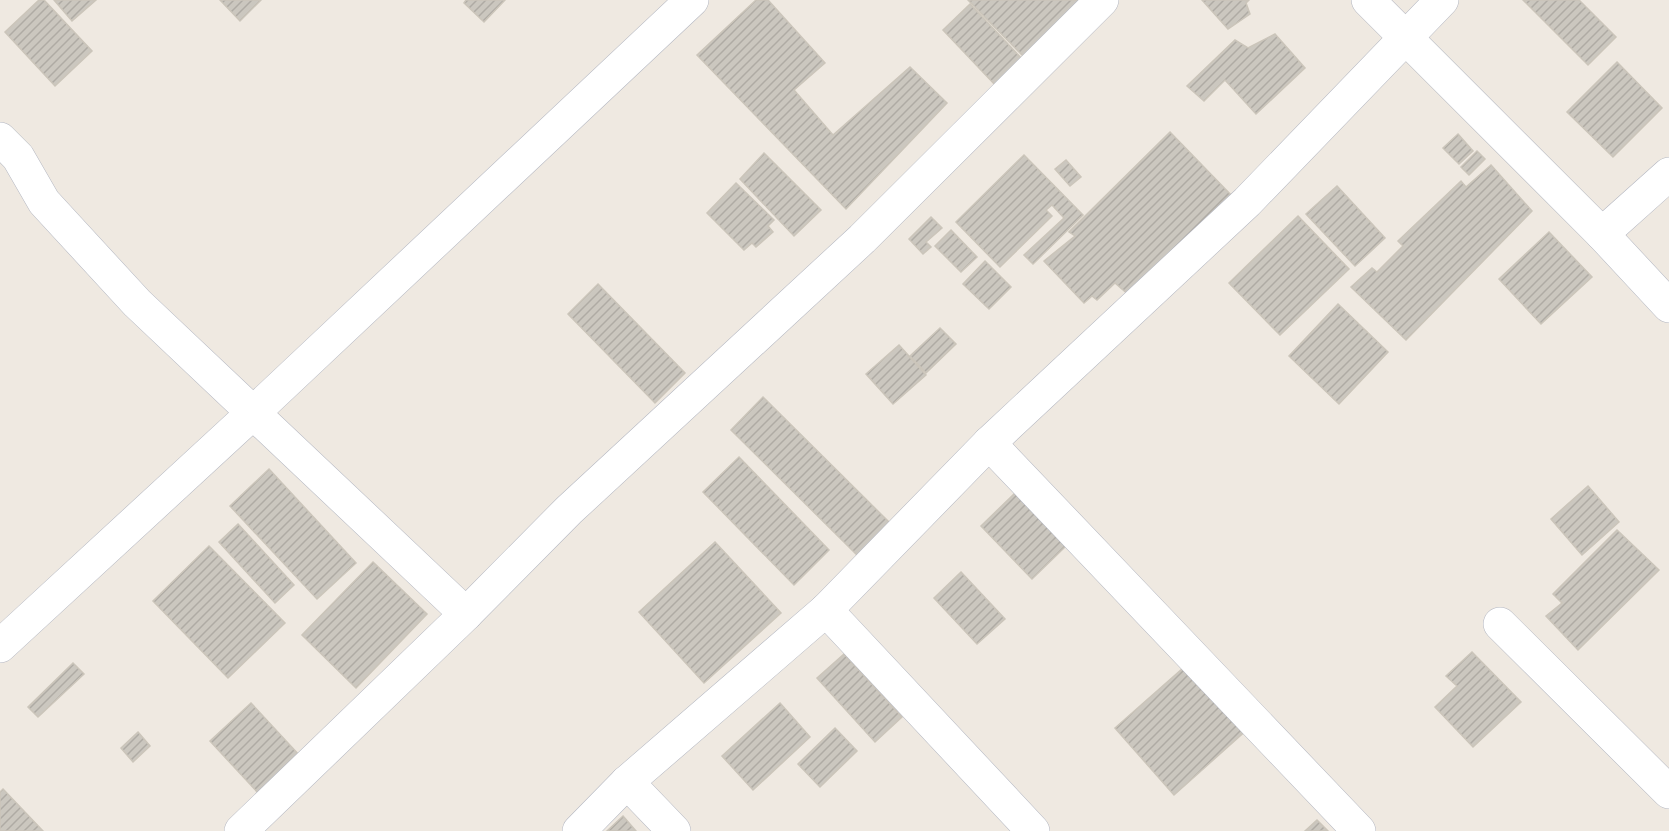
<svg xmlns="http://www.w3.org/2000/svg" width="1669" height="831" font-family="Inter,sans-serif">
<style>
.building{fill:url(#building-hatch);stroke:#cbc5ba;stroke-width:1.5}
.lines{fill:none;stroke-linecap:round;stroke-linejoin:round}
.minor-casing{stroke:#b4b7c1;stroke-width:34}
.minor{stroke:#fff;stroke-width:33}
</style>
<defs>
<pattern id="building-hatch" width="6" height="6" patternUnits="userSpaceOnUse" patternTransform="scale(1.5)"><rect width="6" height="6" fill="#cbc7bf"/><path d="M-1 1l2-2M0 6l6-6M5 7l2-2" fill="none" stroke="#afaba4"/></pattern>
</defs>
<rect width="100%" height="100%" fill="#efe9e1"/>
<g class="building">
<polygon points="39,0 44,0 92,51 55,86 5,32"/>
<polygon points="54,0 96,0 72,21"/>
<polygon points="220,0 261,0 240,21"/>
<polygon points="466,0 505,0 484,22 464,3"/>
<polygon points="756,0 768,0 825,63 794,90 833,135 910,67 947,103 846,209 697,55"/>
<polygon points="968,0 1085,0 1026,59"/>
<polygon points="1202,0 1249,0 1246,3 1250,14 1228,29"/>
<polygon points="1523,0 1579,0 1616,37 1588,65"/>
<polygon points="970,4 1024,61 997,87 943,30"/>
<polygon points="1275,34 1305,68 1256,114 1225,80 1204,101 1187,86 1235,40 1248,48"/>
<polygon points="1617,62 1662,108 1613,157 1567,112"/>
<polygon points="1170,132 1233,197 1130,296 1115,283 1097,300 1092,296 1084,303 1044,261 1075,236 1069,232"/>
<polygon points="1458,134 1473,151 1459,164 1443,148"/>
<polygon points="1477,151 1485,159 1469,175 1461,167"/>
<polygon points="764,153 821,210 794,236 740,179"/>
<polygon points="1024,155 1083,215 1033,264 1024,255 1064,218 1052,205 1046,210 1052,216 1000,267 956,222"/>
<polygon points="1066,160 1081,177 1070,186 1055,169"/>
<polygon points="1491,165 1532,211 1406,340 1351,287 1372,268 1377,272 1403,246 1398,241 1461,181 1466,187"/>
<polygon points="736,183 774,220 768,226 773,232 756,247 752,243 744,250 707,213"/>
<polygon points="1337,186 1385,238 1355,266 1306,214"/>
<polygon points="1298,216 1349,269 1280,335 1229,283"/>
<polygon points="931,217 942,228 926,242 931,247 923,254 909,239"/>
<polygon points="951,230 977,257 961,272 935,246"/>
<polygon points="1549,232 1592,277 1541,324 1499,279"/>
<polygon points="985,261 1011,287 989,309 963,284"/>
<polygon points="598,284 685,373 655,403 568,314"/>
<polygon points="1338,304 1388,352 1339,404 1289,356"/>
<polygon points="940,328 956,344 926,373 910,356"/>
<polygon points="899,345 926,375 893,404 866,374"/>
<polygon points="763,397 892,525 859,557 731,430"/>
<polygon points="739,457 829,550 794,585 703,492"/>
<polygon points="269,469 356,563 317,599 230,506"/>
<polygon points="1588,486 1619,522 1582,555 1551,519"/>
<polygon points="1015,493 1066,546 1032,579 981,526"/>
<polygon points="238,524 294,585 275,603 219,542"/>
<polygon points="1617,530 1659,570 1578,650 1546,616 1562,603 1553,594"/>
<polygon points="715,542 781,613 704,683 639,612"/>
<polygon points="209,546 285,623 228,678 153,601"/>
<polygon points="373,562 427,614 356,688 302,635"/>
<polygon points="961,572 1005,619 977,644 934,598"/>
<polygon points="1472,652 1521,702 1473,747 1435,707 1457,686 1446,676"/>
<polygon points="844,654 902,717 875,742 817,678"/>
<polygon points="1191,661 1249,728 1174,795 1115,728"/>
<polygon points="73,663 84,674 38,717 28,707"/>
<polygon points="251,703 300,756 259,794 210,741"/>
<polygon points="780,703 810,737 753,790 722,756"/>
<polygon points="835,728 857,751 820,787 798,764"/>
<polygon points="138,732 150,746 133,762 121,748"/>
<polygon points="3,789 43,831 0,831 0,792"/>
<polygon points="623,816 636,831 607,831"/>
<polygon points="1317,820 1328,831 1305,831"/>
</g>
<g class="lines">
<defs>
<g id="minor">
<polyline points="1368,0 1602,234 1669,306"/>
<polyline points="0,139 18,157 44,202 137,303 466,614"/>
<polyline points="1602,234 1669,174"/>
<polyline points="989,443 1359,831"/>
<polyline points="826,610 1033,831"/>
<polyline points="1500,624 1669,792"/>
<polyline points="0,646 254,412 692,0"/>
<polyline points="627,782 674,831"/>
<polyline points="241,831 466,614 569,510 862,239 1102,0"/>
<polyline points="579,831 627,782 826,610 989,443 1247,202 1442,0"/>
</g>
</defs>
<use href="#minor" class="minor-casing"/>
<use href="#minor" class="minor"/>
</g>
</svg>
